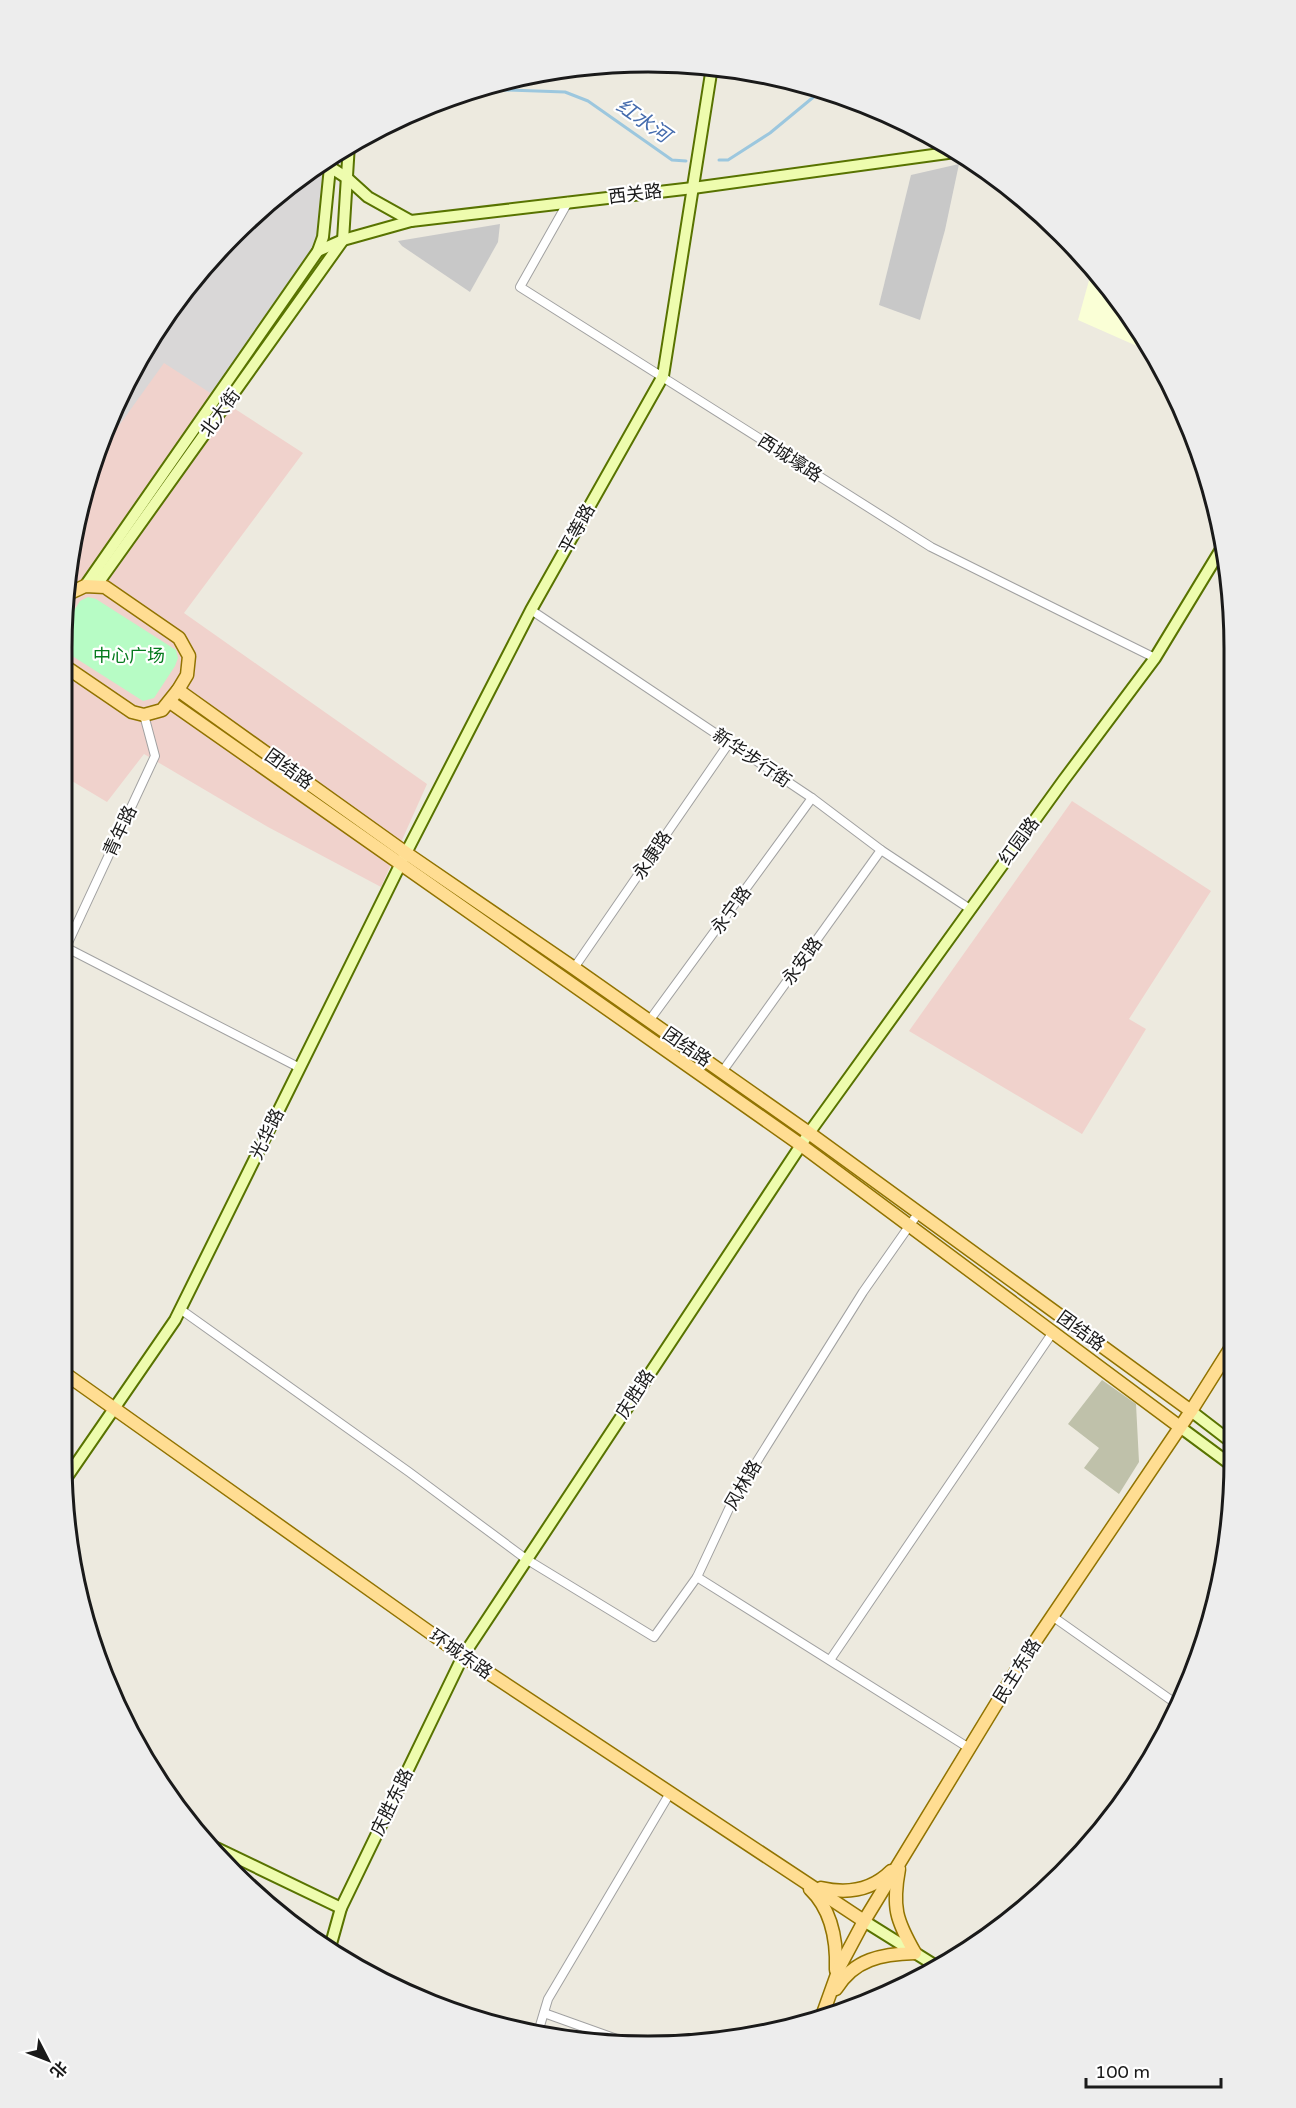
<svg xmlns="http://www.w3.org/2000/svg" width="1296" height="2108" font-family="'Varela Round','Noto Sans SC',sans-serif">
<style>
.residential{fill:#d9d7d7}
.commercial{fill:#f0d2cc}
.education{fill:#faffd6}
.religious{fill:#c8c8c8}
.construction{fill:#bfc1aa}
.park{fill:#b7fcc5}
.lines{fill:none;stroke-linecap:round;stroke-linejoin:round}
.stream{stroke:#9cc7de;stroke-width:3}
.street-casing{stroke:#a1a1a1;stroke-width:10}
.secondary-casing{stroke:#587300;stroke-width:14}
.primary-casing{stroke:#917300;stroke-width:15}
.street{stroke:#fff;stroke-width:8}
.secondary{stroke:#eefcae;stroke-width:10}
.primary{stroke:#ffdd92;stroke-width:12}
.labels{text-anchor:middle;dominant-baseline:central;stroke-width:4.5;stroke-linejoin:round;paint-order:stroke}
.street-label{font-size:18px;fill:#1a1a1a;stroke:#fff}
.park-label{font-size:18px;fill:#067b1e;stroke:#fff}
.water-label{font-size:20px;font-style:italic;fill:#446bad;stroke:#fff}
.rim{fill:none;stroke:#1a1a1a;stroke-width:3}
</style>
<rect width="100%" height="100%" fill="#edeadf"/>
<polygon class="residential" points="331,157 323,237 91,577 66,572 106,424 182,291 261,207"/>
<g class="commercial">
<polygon points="164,363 303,453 184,613 427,784 381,887 268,827 144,754 107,802 67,778 66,572 97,456"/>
<polygon points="1072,801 1211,891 1129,1019 1146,1029 1082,1134 909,1031"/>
</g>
<polygon class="education" points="1093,266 1155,353 1155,354 1078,320"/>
<g class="religious">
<polygon points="959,164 945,230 920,320 879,305 911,175"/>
<polygon points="500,224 498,242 470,292 402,246 398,241"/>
</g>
<polygon class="construction" points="1102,1380 1136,1404 1139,1462 1119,1494 1084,1468 1099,1448 1068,1424"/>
<polygon class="park" points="88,597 96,599 176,650 178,658 175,666 154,698 143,701 66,652 66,623 80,601"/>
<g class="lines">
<g class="stream">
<polyline points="477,89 565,92 588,101 672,160 686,161"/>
<polyline points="719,160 728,160 770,133 822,90"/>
<polyline points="168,316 189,284"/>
</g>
<defs>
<g id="street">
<polyline points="568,202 520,287 931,547 1155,658"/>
<polyline points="531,610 812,798 881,850 970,909"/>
<polyline points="67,945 155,756 144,715"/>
<polyline points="67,948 300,1068"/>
<polyline points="574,968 729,743"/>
<polyline points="649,1021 812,798"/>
<polyline points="722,1072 881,850"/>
<polyline points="180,1309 409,1472 526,1559 654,1637 697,1577 734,1498 863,1292 919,1212"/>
<polyline points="697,1577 969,1748"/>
<polyline points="1052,1616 1178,1705"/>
<polyline points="830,1660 1053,1332"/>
<polyline points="544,2013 628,2043"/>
<polyline points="539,2029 548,1999 670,1793"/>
</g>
<g id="secondary">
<polyline points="330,167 347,178 368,197 411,221"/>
<polyline points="318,251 343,240 411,221 693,188 955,152"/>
<polyline points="85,586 318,251 323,237 331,157"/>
<polyline points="96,586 343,240 349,144"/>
<polyline points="1191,1411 1230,1441"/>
<polyline points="1180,1427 1230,1464"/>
<polyline points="67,1477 175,1320 406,853 531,610 663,376 712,67"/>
<polyline points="206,1843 341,1908"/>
<polyline points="864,1921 936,1966"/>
<polyline points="329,1951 341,1908 463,1656 809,1133 1063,781 1155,658 1223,546"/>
</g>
<g id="primary">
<polyline points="66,597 70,593 85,586 105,587 179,638 189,656 187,675 178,690 162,710 144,715 132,712 66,667"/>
<polyline points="178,690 406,853 574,968 809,1133 1191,1411"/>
<polyline points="170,702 801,1145 1180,1427"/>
<polyline points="67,1375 463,1656 864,1921"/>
<path d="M 821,1888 C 847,1894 872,1890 891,1871"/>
<path d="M 810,1889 C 832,1910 837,1941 836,1970"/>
<path d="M 836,1989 C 854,1959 882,1954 915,1953 C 896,1920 892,1907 899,1869"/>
<polyline points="821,2019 840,1966 864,1921 1026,1655 1191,1411 1230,1349"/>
</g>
</defs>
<use href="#street" class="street-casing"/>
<use href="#secondary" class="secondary-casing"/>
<use href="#primary" class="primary-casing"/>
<use href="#street" class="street"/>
<use href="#secondary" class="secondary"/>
<use href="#primary" class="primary"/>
</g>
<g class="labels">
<g class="street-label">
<text transform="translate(635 194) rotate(-7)">西关路</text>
<text transform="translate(220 413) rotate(-54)">北大街</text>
<text transform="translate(790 458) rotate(33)">西城壕路</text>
<text transform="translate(577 529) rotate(-61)">平等路</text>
<text transform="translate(752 758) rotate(34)">新华步行街</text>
<text transform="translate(289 769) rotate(36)">团结路</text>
<text transform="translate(120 831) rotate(-65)">青年路</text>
<text transform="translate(1019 841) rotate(-54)">红园路</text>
<text transform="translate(652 855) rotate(-56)">永康路</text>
<text transform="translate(731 910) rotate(-54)">永宁路</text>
<text transform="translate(802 961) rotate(-54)">永安路</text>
<text transform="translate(687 1047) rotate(35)">团结路</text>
<text transform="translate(267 1134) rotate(-64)">光华路</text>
<text transform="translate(1081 1331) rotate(36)">团结路</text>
<text transform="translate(635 1394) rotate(-57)">庆胜路</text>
<text transform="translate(743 1485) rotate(-60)">风林路</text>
<text transform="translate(461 1654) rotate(35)">环城东路</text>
<text transform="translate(1017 1671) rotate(-58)">民主东路</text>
<text transform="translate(392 1802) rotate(-64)">庆胜东路</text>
</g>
<g class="park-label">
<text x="129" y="656">中心广场</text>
</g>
<g class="water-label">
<text transform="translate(643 121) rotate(35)">红水河</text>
</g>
</g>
<path d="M0 0H1296V2108H0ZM648 72H648A576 576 0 0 1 1224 648V1460A576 576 0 0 1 648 2036H648A576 576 0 0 1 72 1460V648A576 576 0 0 1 648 72Z" fill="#ededed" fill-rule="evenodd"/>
<path class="rim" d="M648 72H648A576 576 0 0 1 1224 648V1460A576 576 0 0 1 648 2036H648A576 576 0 0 1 72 1460V648A576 576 0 0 1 648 72Z"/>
<g transform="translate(48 2060) rotate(132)" stroke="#ffffff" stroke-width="4.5" paint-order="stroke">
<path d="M0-4.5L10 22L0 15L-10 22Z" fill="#1a1a1a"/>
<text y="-9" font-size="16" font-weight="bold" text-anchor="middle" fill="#1a1a1a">北</text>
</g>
<path d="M1086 2078v9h135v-9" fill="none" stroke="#1a1a1a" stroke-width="3"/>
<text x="1095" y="2078" font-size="18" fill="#1a1a1a" stroke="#ffffff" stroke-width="4.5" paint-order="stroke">100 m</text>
</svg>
